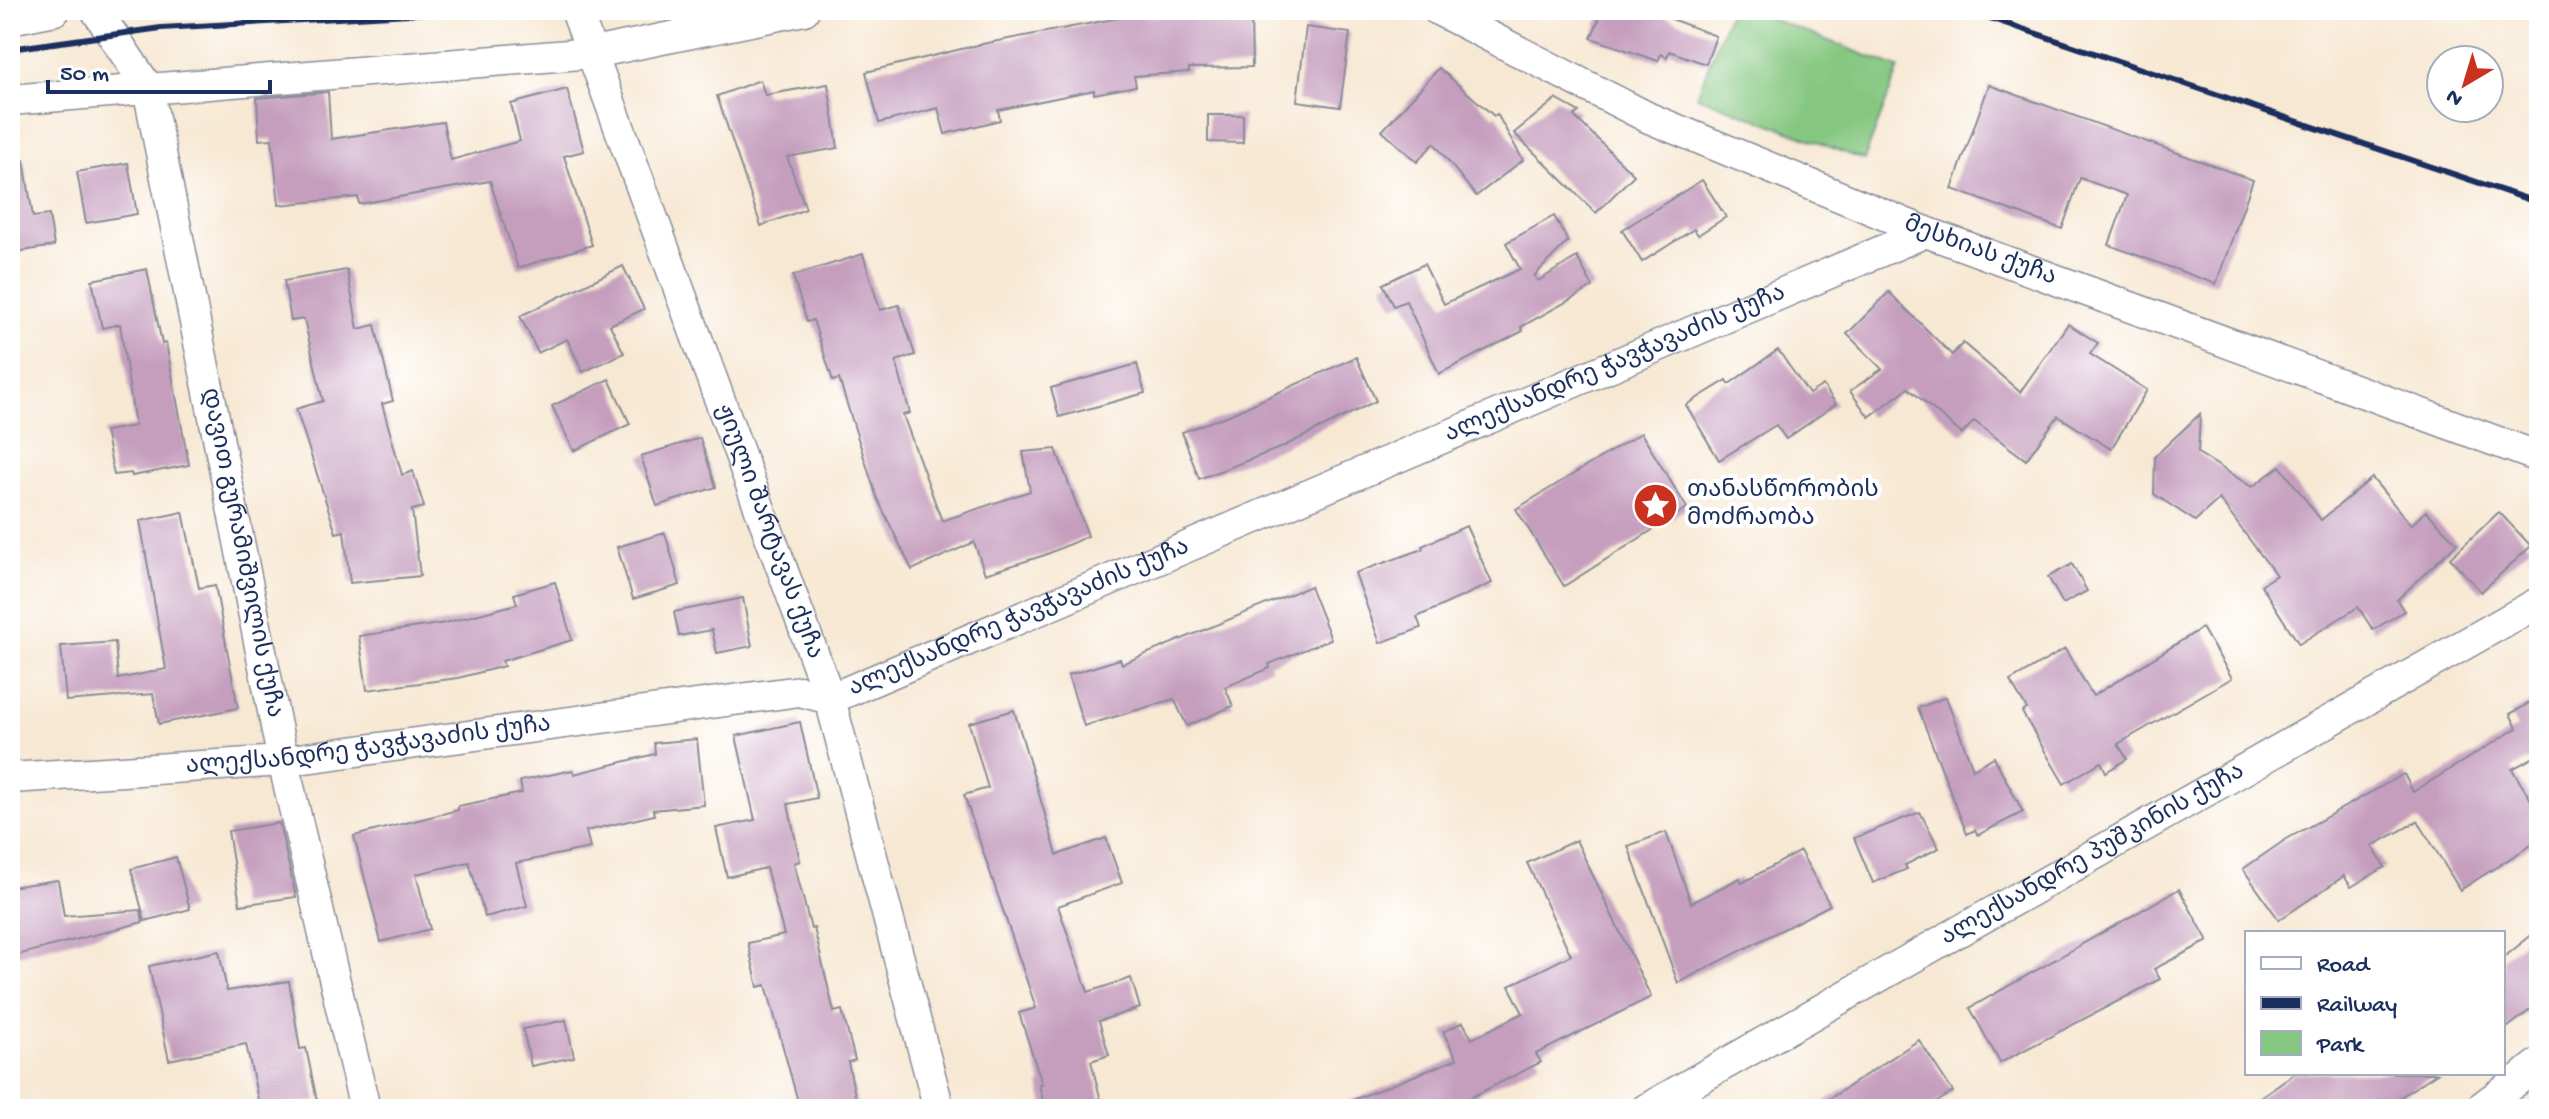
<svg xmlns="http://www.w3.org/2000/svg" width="2549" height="1119" font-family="'Gochi Hand','Noto Sans Georgian',sans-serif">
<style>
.green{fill:#85c780;stroke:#507b6f;stroke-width:2}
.building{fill:#c59dbd}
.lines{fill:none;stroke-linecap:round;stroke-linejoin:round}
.minor-casing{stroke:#898c98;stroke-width:33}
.minor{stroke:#fff;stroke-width:30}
.rail{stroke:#1b2f5e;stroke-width:6}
.labels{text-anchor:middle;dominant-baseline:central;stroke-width:8;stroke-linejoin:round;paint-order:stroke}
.street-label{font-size:24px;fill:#1b2f5e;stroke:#fff}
.poi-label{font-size:24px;fill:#1b2f5e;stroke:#fff;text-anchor:start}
</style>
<rect width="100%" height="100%" fill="#fff"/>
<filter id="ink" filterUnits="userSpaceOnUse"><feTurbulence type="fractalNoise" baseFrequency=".0125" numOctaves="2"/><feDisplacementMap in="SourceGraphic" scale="16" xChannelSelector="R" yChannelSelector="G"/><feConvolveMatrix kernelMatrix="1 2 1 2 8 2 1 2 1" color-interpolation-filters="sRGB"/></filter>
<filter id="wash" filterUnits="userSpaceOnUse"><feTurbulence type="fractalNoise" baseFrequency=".006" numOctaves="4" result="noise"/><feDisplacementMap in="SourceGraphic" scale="32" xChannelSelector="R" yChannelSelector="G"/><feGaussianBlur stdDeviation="1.8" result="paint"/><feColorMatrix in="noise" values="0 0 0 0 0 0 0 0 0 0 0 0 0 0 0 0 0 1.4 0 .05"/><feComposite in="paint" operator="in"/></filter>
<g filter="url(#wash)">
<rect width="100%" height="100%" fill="#f7e8d3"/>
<polygon class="green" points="1730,10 1749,10 1899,68 1864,160 1697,96"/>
<g id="blocks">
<g class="building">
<polygon points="1603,10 1648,10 1716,36 1706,64 1669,51 1667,57 1661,54 1658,61 1591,38"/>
<polygon points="1185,14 1251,14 1252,67 1189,68 1189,72 1134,76 1136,86 1094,94 1094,90 998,110 1000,120 945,134 938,108 879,123 866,72 982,44 1119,18"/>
<polygon points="1306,27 1350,33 1340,107 1297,101"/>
<polygon points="1439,68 1494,116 1497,114 1523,160 1476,196 1434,143 1417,162 1382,131"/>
<polygon points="760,80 765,95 828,84 838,148 787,157 806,209 761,226 717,96"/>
<polygon points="1989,85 2253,180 2216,284 2109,245 2127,195 2080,178 2062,229 1952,189"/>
<polygon points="567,89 584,151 564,156 592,245 518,268 490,181 359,204 358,197 279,205 272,139 259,140 257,98 328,92 331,139 443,122 451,160 520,141 511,104"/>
<polygon points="1556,99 1579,112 1574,116 1634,175 1596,213 1514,133"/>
<polygon points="1208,115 1243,115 1243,143 1208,142"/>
<polygon points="24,160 33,217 49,215 54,246 10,253 10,161"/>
<polygon points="128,163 137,214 86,223 77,172"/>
<polygon points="1702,180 1726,217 1698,235 1694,229 1642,262 1622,230"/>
<polygon points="1554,216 1568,241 1534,276 1538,281 1577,257 1593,287 1521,327 1523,331 1439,374 1406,301 1394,306 1383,284 1424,264 1444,304 1520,269 1506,243"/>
<polygon points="863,254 880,310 899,305 915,355 896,361 910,413 903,415 942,521 1030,491 1023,452 1056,449 1088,536 1045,555 985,574 974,542 912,570 877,498 839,379 833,381 813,320 807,322 793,276"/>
<polygon points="623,266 644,309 610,325 624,353 583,372 567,339 538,353 520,316"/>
<polygon points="147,269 162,344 166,343 189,465 132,476 131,473 114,475 105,431 135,426 120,324 102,328 92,280"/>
<polygon points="347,270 358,329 375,325 393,401 382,404 402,475 413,471 424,507 412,510 420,576 350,583 344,531 336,533 296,409 323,401 304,319 291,321 284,281"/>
<polygon points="1889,292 1952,355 1963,343 2020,392 2068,324 2098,343 2090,354 2147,390 2111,449 2058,416 2026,460 1974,421 1962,434 1908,388 1869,417 1850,391 1882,369 1847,334"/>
<polygon points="1778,350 1809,394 1823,385 1836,404 1786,439 1776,425 1719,460 1686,405 1727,380 1729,384"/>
<polygon points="1356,357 1376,401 1280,448 1199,479 1182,432 1229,415"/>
<polygon points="1137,364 1145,393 1059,417 1051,388"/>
<polygon points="609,379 630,424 574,451 552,406"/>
<polygon points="2200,414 2198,453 2252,487 2280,466 2321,520 2372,478 2411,525 2426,511 2457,543 2397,600 2404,611 2373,630 2358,607 2299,644 2261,585 2276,575 2219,499 2195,521 2154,494 2155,456"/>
<polygon points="1641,433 1687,508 1564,586 1516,509"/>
<polygon points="700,438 716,487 657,506 641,456"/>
<polygon points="183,512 199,588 215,585 238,708 159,724 153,694 66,701 61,646 115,642 118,679 166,669 140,521"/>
<polygon points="2499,512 2531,546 2481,592 2450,558"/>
<polygon points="1466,526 1492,583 1417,617 1421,628 1380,643 1355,573 1423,549 1422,546"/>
<polygon points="665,533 680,585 633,599 617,547"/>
<polygon points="2072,564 2087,591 2063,604 2048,577"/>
<polygon points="555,582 572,640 502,661 504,666 458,678 367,690 359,636 445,623 517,604 514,594"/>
<polygon points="1310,586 1331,639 1269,664 1270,668 1225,687 1233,706 1187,726 1174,699 1084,726 1068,675 1120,659 1122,664"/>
<polygon points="743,598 752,646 717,653 712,630 679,636 674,612"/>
<polygon points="2202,628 2232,678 2118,744 2127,759 2106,772 2101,762 2064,784 2022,712 2027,709 2010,681 2065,649 2093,696"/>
<polygon points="1946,697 1973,769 1994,757 2023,812 1978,835 1975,830 1967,834 1918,708"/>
<polygon points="2539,698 2539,766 2534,757 2512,769 2539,813 2539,840 2460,890 2418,821 2372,846 2385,867 2351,887 2344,876 2279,920 2243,869 2285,840 2404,774 2413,792 2517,728 2510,714"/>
<polygon points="1014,710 1057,855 1106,838 1122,883 1058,906 1088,992 1131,978 1140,1008 1099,1021 1109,1055 1091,1061 1103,1109 1045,1109 1039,1084 1042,1084 1019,1013 1036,1008 964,795 988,788 969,723"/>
<polygon points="800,722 817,798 788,804 800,861 794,863 811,929 814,928 834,1012 842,1010 855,1060 848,1062 858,1109 800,1109 766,985 758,987 748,943 784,935 766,868 727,877 716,828 755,820 736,736"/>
<polygon points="697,739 704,805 653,810 654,815 586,831 590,848 516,863 527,906 485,917 469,862 416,874 430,929 381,942 354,836 458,810 458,806 522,793 520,781 573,770 574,774 655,754 654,743"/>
<polygon points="1920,812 1939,848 1905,865 1907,869 1873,883 1854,838"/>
<polygon points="279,823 296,897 240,905 228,831"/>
<polygon points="1666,832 1691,903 1740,878 1742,883 1800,851 1830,905 1678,983 1628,846"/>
<polygon points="1576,840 1651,997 1536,1054 1541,1062 1448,1109 1330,1109 1457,1059 1443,1032 1463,1022 1472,1039 1523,1013 1509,986 1571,955 1527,863"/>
<polygon points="176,857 190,909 145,921 131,869"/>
<polygon points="58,880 64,916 141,910 143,922 10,957 10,887"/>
<polygon points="2179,889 2208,941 2154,969 2160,979 2000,1063 1970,1008"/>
<polygon points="2539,929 2539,1003 2503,1031 2503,958"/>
<polygon points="219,951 227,991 289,981 300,1049 306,1048 317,1101 260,1109 246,1044 169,1060 149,966"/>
<polygon points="566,1020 574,1057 531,1066 523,1029"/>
<polygon points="1919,1040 1953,1092 1926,1109 1814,1109"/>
<polygon points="2295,1073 2437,1073 2382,1109 2243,1109"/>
</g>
</g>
</g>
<g filter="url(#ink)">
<use href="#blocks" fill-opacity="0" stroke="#898c98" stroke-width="2"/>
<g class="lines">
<defs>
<g id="minor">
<path id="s1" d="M 96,10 L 148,88 L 283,761 L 365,1109"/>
<path id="s2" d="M 576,10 L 830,699 L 939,1109"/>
<path id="s3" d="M 1438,10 L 1649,118 L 1926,232 L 2539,457"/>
<polyline points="10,19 55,10"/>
<polyline points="10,100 593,53 804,10"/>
<path id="s4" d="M 10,778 L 283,761 L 800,691 L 830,699 L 1926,232"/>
<path id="s5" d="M 1646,1109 L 2539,602"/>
<polyline points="2479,1109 2539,1064"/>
</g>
</defs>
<use href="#minor" class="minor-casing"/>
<use href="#minor" class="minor"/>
<g class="rail">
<polyline points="1966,10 2539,203"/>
<polyline points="10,49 161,28 480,10"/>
</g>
</g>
</g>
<defs>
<symbol id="sight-disc" viewBox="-11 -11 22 22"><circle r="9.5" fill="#c8321e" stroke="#fff"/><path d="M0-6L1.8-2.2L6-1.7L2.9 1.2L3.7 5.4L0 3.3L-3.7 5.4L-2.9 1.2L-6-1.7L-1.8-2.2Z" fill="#fff"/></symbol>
</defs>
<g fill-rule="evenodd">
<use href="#sight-disc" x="1630" y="480" width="51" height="51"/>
</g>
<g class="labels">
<g class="street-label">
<text stroke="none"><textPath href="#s3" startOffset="594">მესხიას ქუჩა</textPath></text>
<text stroke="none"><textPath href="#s4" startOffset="1680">ალექსანდრე ჭავჭავაძის ქუჩა</textPath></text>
<text stroke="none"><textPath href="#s2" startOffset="556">ჟიული შარტავას ქუჩა</textPath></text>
<text stroke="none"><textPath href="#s1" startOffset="568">დავით გურამიშვილის ქუჩა</textPath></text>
<text stroke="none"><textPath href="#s4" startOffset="1032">ალექსანდრე ჭავჭავაძის ქუჩა</textPath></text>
<text stroke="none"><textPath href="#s4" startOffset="360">ალექსანდრე ჭავჭავაძის ქუჩა</textPath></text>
<text stroke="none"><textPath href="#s5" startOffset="514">ალექსანდრე პუშკინის ქუჩა</textPath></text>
</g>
<g class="poi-label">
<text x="1687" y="491">თანასწორობის<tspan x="1687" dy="28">მოძრაობა</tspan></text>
</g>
</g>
<rect width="2549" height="1119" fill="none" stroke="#fff" stroke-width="40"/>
<rect x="2245" y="931" width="260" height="144" fill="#ffffff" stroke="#a4acbf" stroke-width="2"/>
<rect x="2261" y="957" width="40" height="12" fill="#ffffff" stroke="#a4acbf" stroke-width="2"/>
<text x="2317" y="971" font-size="24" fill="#1b2f5e">Road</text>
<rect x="2261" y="997" width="40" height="12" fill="#1b2f5e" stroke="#a4acbf" stroke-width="2"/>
<text x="2317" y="1011" font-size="24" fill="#1b2f5e">Railway</text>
<rect x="2261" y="1031" width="40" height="24" fill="#85c780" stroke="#a4acbf" stroke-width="2"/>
<text x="2317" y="1051" font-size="24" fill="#1b2f5e">Park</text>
<g transform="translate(2465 84) rotate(218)"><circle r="38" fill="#ffffff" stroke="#a4acbf" stroke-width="2"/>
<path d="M0-6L14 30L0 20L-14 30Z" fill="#c8321e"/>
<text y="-12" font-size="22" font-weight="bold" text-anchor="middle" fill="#1b2f5e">N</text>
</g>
<path d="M48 80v12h222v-12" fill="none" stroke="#1b2f5e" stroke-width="4"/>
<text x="60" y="80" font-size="24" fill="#1b2f5e" stroke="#ffffff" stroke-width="6" paint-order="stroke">50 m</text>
</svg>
